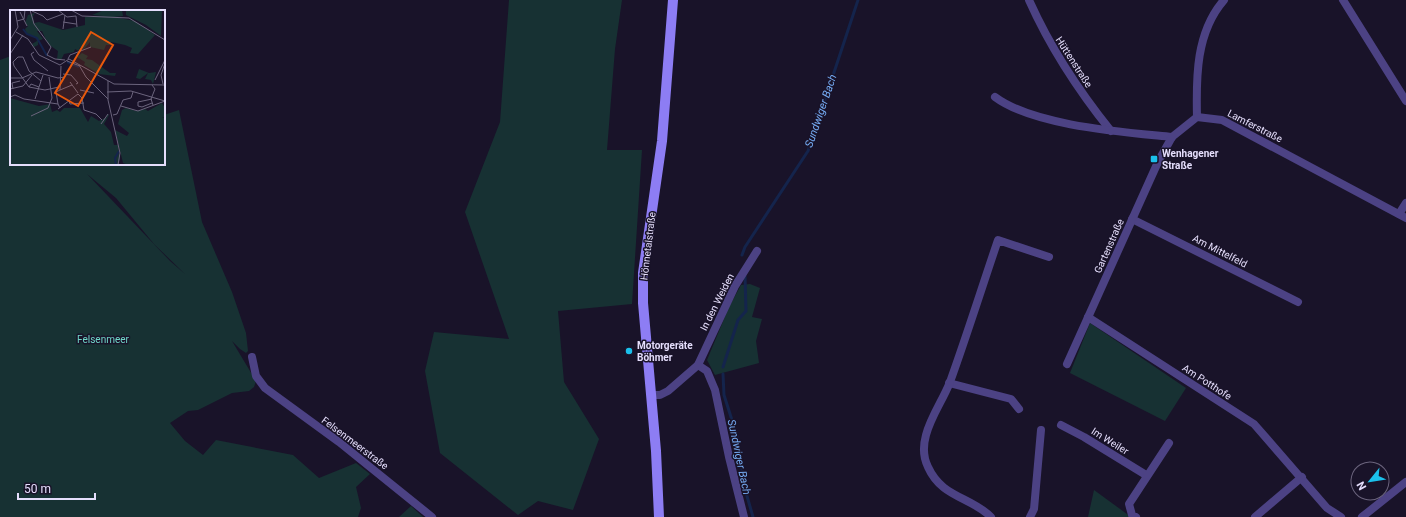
<svg xmlns="http://www.w3.org/2000/svg" width="1406" height="517" font-family="Roboto,sans-serif">
<style>
.green{fill:#173133;fill-rule:evenodd}
.lines{fill:none;stroke-linecap:round;stroke-linejoin:round}
.stream{stroke:#14244c;stroke-width:3}
.street{stroke:#4c4284;stroke-width:8}
.secondary{stroke:#8d7df4;stroke-width:10}
.poi-dot{fill:#1bc0eb;stroke:#191329;stroke-width:1.5}
.labels{text-anchor:middle;dominant-baseline:central;stroke-width:3;stroke-linejoin:round;paint-order:stroke}
.street-label{font-size:10px;fill:#e5defc;stroke:#191329}
.poi-label{font-size:10px;font-weight:bold;fill:#e5defc;stroke:#191329;text-anchor:start}
.park-label{font-size:10px;fill:#6fd7c9;stroke:#191329}
.water-label{font-size:11px;font-style:italic;fill:#75abf3;stroke:#191329}
.inset-river{fill:none;stroke:#14244c;stroke-width:2}
.inset-road{fill:none;stroke:#6b647d;stroke-width:1}
.view{fill:#e8590c;fill-opacity:0.15;stroke:#e8590c;stroke-width:2}
.inset-edge{fill:none;stroke:#e5defc;stroke-width:2}
</style>
<rect width="100%" height="100%" fill="#191329"/>
<g class="green">
<polygon points="509,0 622,0 615,49 607,150 642,150 632,304 558,311 564,382 599,439 573,510 538,501 518,515 440,453 425,371 434,332 509,339 465,212 500,122"/>
<path d="M 11,56 L 11,164 L 164,164 L 164,115 L 179,110 L 202,222 L 232,292 L 246,333 L 248,351 L 246,353 L 240,349 L 232,341 L 256,381 L 254,387 L 249,391 L 232,393 L 198,410 L 188,411 L 170,423 L 185,441 L 203,455 L 216,440 L 293,455 L 319,478 L 356,463 L 370,474 L 356,487 L 361,508 L 358,517 L 0,517 L 0,60 ZM 87,174 L 116,198 L 154,244 L 185,274 L 170,261 Z"/>
<polygon points="750,284 760,288 752,317 762,319 756,341 759,363 715,375 707,360 729,307 741,285"/>
<polygon points="1090,323 1186,388 1165,421 1070,373"/>
<polygon points="1094,490 1131,517 1088,517"/>
<polygon points="411,506 423,517 399,517"/>
</g>
<g class="lines">
<g class="stream">
<polyline points="742,255 745,247 808,151 858,0"/>
<polyline points="723,367 738,320 746,311 745,276"/>
<polyline points="723,374 724,395 737,436 745,489 753,517"/>
</g>
<g class="street">
<path d="M 1029,0 C 1050,47 1078,90 1111,131"/>
<polyline points="1343,0 1406,101"/>
<path d="M 995,97 C 1034,126 1123,132 1172,137"/>
<path d="M 1197,117 C 1196,77 1196,32 1224,0"/>
<polyline points="1399,214 1406,203"/>
<polyline points="1132,219 1298,302"/>
<polyline points="1088,317 1254,424 1327,508 1341,517"/>
<polyline points="252,357 256,376 265,388 339,442 432,517"/>
<polyline points="1067,364 1158,162 1172,137 1197,117 1222,120 1406,218"/>
<polyline points="698,365 707,371 715,390 729,457 744,517"/>
<polyline points="949,383 1011,399 1019,409"/>
<polyline points="651,395 660,395 668,391 698,365 735,286 757,251"/>
<polyline points="1061,425 1084,437 1146,475"/>
<path d="M 991,517 C 970,496 942,498 928,467 C 923,457 923,446 926,435 C 931,416 943,400 950,382 C 967,335 982,287 998,240 L 1049,257"/>
<polyline points="1030,517 1034,509 1041,430"/>
<polyline points="1136,517 1132,515 1129,504 1169,443"/>
<polyline points="1255,517 1302,477"/>
<polyline points="1362,517 1406,482"/>
</g>
<polyline class="secondary" points="659,517 656,451 643,303 643,273 662,141 673,0"/>
</g>
<g class="poi-dot">
<rect x="1150" y="155" width="8" height="8" rx="2"/>
<circle cx="629" cy="351" r="4"/>
</g>
<g class="labels">
<g class="street-label">
<text transform="translate(1074 62) rotate(57)">Hüttenstraße</text>
<text transform="translate(1255 126) rotate(27)">Lamferstraße</text>
<text transform="translate(648 246) rotate(-83)">Hönnetalstraße</text>
<text transform="translate(1109 246) rotate(-66)">Gartenstraße</text>
<text transform="translate(1220 251) rotate(27)">Am Mittelfeld</text>
<text transform="translate(717 302) rotate(-63)">In den Weiden</text>
<text transform="translate(1207 382) rotate(33)">Am Potthofe</text>
<text transform="translate(1110 441) rotate(32)">Im Weiler</text>
<text transform="translate(355 443) rotate(37)">Felsenmeerstraße</text>
</g>
<g class="poi-label">
<text x="1162" y="153">Wenhagener<tspan x="1162" dy="12">Straße</tspan></text>
<text x="637" y="345">Motorgeräte<tspan x="637" dy="12">Böhmer</tspan></text>
</g>
<g class="park-label">
<text x="103" y="339">Felsenmeer</text>
</g>
<g class="water-label">
<text transform="translate(821 111) rotate(-71)">Sundwiger Bach</text>
<text transform="translate(739 457) rotate(78)">Sundwiger Bach</text>
</g>
</g>
<g transform="translate(10 10)">
<rect width="155" height="155" fill="#191329"/>
<path d="M 94,0 L 112,0 L 113,6 L 104,7 L 125,11 L 145,25 L 128,44 L 120,43 L 122,38 L 115,35 L 101,32 L 100,35 L 96,35 L 94,40 L 80,37 L 80,32 L 74,39 L 70,37 L 69,41 L 65,39 L 64,42 L 54,44 L 51,50 L 47,49 L 48,41 L 38,34 L 32,21 L 27,21 L 33,29 L 28,31 L 28,35 L 24,37 L 22,34 L 27,31 L 26,28 L 17,24 L 15,19 L 18,16 L 15,13 L 18,5 L 25,3 L 23,6 L 24,13 L 29,12 L 53,20 L 75,15 L 75,7 L 93,6 L 82,5 ZM 116,0 L 152,0 L 151,26 L 136,15 L 116,5 ZM 72,43 L 78,46 L 76,49 L 82,50 L 100,63 L 106,63 L 105,66 L 89,64 L 74,55 L 75,52 L 67,47 ZM 129,59 L 139,63 L 146,62 L 143,74 L 141,70 L 135,69 L 138,63 L 130,69 L 126,68 ZM 0,88 L 29,96 L 40,94 L 42,102 L 47,100 L 50,102 L 54,98 L 70,98 L 78,112 L 81,106 L 89,111 L 97,107 L 97,104 L 99,105 L 94,114 L 101,122 L 104,135 L 108,135 L 110,149 L 108,155 L 0,155 ZM 152,93 L 155,98 L 155,107 L 152,107 L 155,108 L 155,155 L 118,155 L 113,153 L 105,120 L 117,126 L 119,123 L 108,114 L 112,100 L 116,98 L 126,101 L 135,99 L 138,101 Z" fill="#173133"/>
<path class="inset-river" d="M 13,19 L 17,24 L 27,28 L 37,46M 57,52 L 69,57M 106,155 L 105,148 L 109,141"/>
<path class="inset-road" d="M 20,0 L 24,14 L 41,37 L 37,45 L 45,49 L 55,50M 48,0 L 57,7 L 66,6 L 67,17M 61,0 L 72,6 L 119,8 L 155,30M 22,1 L 33,6 L 37,10 L 53,4M 10,2 L 17,16M 7,11 L 14,9 L 15,0M 53,12 L 66,14M 53,19 L 55,5M 6,22 L 18,29 L 29,45 L 50,55 L 59,49 L 104,74 L 155,75M 0,30 L 8,17 L 5,0M 24,42 L 21,44 L 24,50 L 38,61M 0,44 L 13,25M 58,49 L 60,45 L 81,37M 57,51 L 70,56M 69,55 L 76,67 L 98,89M 53,64 L 61,65 L 68,73 L 66,74M 0,68 L 12,68 L 26,62 L 48,68 L 55,67M 145,70 L 155,50M 31,71 L 19,61 L 13,47 L 8,47 L 3,52 L 4,56 L 19,77 L 35,80 L 49,77M 98,71 L 98,90 L 110,143 L 108,155M 60,72 L 68,83M 153,74 L 151,65 L 155,53M 142,75 L 145,79 L 141,89 L 143,95M 19,77 L 21,74 L 29,77M 0,79 L 13,76 L 22,65M 3,79 L 2,73 L 10,71M 50,80 L 51,56M 50,80 L 62,75M 70,80 L 84,83M 97,82 L 121,81 L 155,91M 68,84 L 72,88 L 74,100 L 86,104 L 92,110M 0,87 L 5,85 L 14,89 L 48,94 L 50,98M 25,89 L 33,65M 142,89 L 128,92 L 128,96 L 132,97 L 142,93M 59,91 L 60,94 L 74,93M 48,94 L 46,82 L 50,80M 111,96 L 128,101 L 155,91M 48,99 L 68,84M 103,105 L 107,104 L 113,90 L 121,88 L 123,82M 21,106 L 38,98 L 42,88 L 39,67M 91,114 L 98,104"/>
<path class="view" d="M 81,22 L 103,35 L 68,96 L 45,83 Z"/>
<rect width="155" height="155" class="inset-edge"/>
</g>
<g transform="translate(1370 481) rotate(240)"><circle r="19" fill="#191329" stroke="#6b647d"/>
<path d="M0-3L7 15L0 10L-7 15Z" fill="#1bc0eb"/>
<text y="-6" font-size="11" font-weight="bold" text-anchor="middle" fill="#e5defc">N</text>
</g>
<path d="M18 493v6h77v-6" fill="none" stroke="#e5defc" stroke-width="2"/>
<text x="24" y="493" font-size="12" fill="#e5defc" stroke="#191329" stroke-width="3" paint-order="stroke">50 m</text>
</svg>
